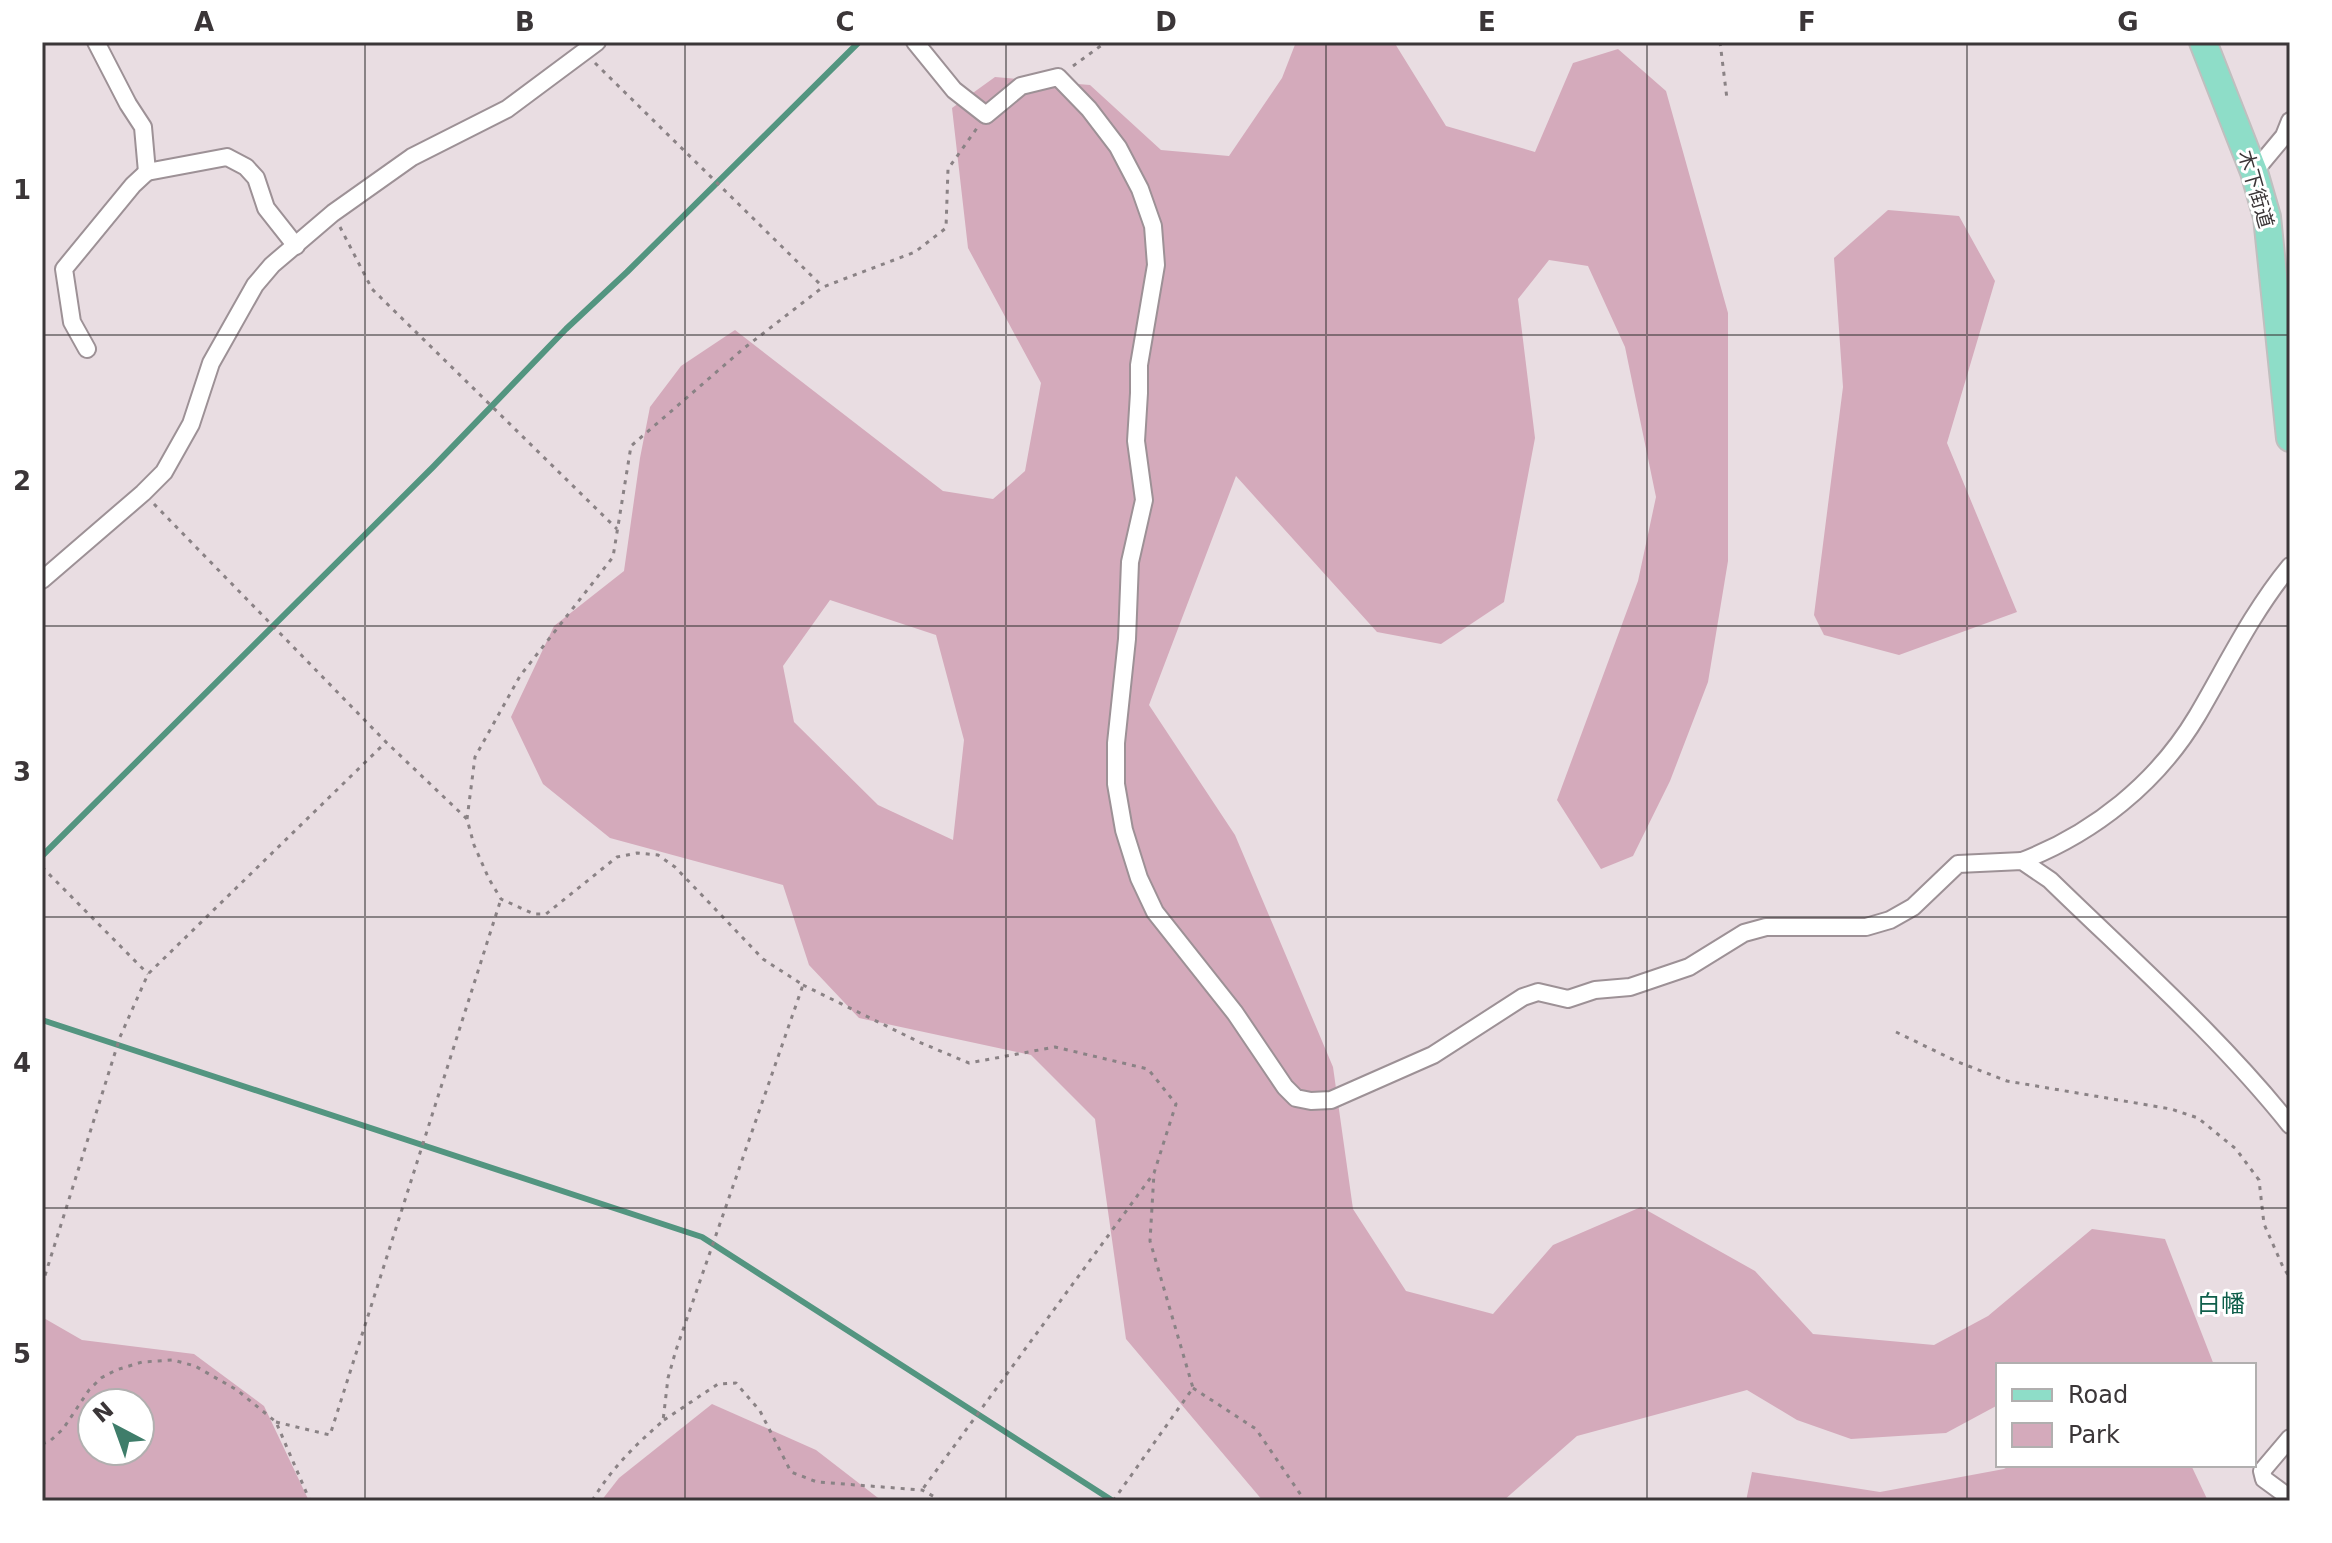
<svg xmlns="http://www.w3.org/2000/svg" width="2332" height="1543" font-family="'DejaVu Sans','Noto Sans JP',sans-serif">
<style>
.green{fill:#d4aabb;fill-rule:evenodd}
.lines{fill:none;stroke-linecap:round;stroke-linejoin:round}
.stream{stroke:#539580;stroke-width:6}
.minor-casing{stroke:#9d9196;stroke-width:20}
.primary-casing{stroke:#c0bfbf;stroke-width:30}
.path{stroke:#8a8285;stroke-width:3;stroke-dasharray:4 6;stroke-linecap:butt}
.minor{stroke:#fff;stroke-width:16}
.primary{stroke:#8eddc8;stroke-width:26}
.grid{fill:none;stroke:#3b3638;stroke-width:2;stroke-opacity:0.55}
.labels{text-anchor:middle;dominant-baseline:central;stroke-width:6;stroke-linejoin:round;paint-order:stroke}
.street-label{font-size:20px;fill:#3b3638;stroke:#fff}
.quarter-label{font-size:24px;fill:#0f5f4b;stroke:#fff}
.neatline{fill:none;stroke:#3b3638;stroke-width:3}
.grid-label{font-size:26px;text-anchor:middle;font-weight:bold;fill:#3b3638}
</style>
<rect width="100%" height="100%" fill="#e9dde2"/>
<g class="green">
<path d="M 1296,42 L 1394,42 L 1446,126 L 1535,152 L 1573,63 L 1618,49 L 1666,91 L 1728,313 L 1728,561 L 1708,682 L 1670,781 L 1633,856 L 1601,869 L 1557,800 L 1638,581 L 1656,497 L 1625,347 L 1588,266 L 1549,260 L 1518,299 L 1535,438 L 1504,602 L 1441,644 L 1377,632 L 1236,476 L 1149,705 L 1235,835 L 1333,1067 L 1353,1209 L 1406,1291 L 1493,1314 L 1553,1245 L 1641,1207 L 1755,1271 L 1813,1334 L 1934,1345 L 1988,1316 L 2092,1229 L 2165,1239 L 2214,1365 L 1998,1365 L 1998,1405 L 1946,1433 L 1851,1439 L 1797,1420 L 1747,1390 L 1577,1436 L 1503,1501 L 1263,1501 L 1126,1339 L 1095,1119 L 1031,1055 L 859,1018 L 809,965 L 783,885 L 610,838 L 543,784 L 511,717 L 554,626 L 624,571 L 640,458 L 650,407 L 681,366 L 735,330 L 943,491 L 993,499 L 1025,471 L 1041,383 L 968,248 L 952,108 L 995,77 L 1090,85 L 1161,150 L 1229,156 L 1282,78 ZM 830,600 L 936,635 L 964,740 L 953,840 L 878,805 L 794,722 L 783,666 Z"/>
<polygon points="1888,210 1959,216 1995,281 1947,443 2017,612 1899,655 1824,635 1814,615 1843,387 1834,258"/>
<path d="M 42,1317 L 82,1340 L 194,1354 L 264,1406 L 309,1501 L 42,1501 ZM 92,1403 L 140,1403 L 140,1451 L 92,1451 Z"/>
<polygon points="712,1404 816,1450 882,1501 601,1501 619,1478"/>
<polygon points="2011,1465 2191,1465 2208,1501 1746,1501 1752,1472 1880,1492 2004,1469"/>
</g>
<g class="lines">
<g class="stream">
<polyline points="42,856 433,467 566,329 627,272 859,42"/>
<polyline points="42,1020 702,1237 1113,1501"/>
</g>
<defs>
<g id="minor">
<polyline points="96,42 128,104 143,127 147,172 227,157 246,167 256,178 266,208 296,246"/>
<path d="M 915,42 L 954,90 L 986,115 L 1021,86 L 1058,77 L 1089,109 L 1118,147 L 1140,189 L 1153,226 L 1156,265 L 1139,365 L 1139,393 L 1136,441 L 1144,500 L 1130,562 L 1127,639 L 1116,743 L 1116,784 L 1124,830 L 1139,878 L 1155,912 L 1235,1013 L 1285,1087 L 1296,1098 L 1311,1101 L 1331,1100 L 1433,1055 L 1523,997 L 1538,992 L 1568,999 L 1595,990 L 1630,987 L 1689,967 L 1744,933 L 1766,927 L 1866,927 L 1890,920 L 1913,907 L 1958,864 L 2022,861 L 2050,880 C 2131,959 2219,1036 2290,1125"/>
<polyline points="2254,172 2284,136 2290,121"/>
<polyline points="87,349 72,322 64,269 133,185 147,172"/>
<polyline points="42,580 143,493 164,472 191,424 211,363 255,285 272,265 333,213 412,157 507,109 597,42"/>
<path d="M 2022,861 C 2094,833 2157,783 2197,716 C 2227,665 2252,612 2290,566"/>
<polyline points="2290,1438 2262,1471 2264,1479 2290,1498"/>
</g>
<polyline id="primary" points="2203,42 2254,172 2267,217 2290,438"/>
</defs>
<use href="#minor" class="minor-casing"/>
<use href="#primary" class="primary-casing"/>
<g class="path">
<polyline points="1720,42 1727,99"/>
<polyline points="595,63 823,287"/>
<polyline points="1073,66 1106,42"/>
<polyline points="340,227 372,289 617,529"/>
<path d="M 154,504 L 386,742 L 467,819 L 474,845 L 489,879 L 501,899 L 534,914 L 546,914 L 617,857 L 637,853 L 658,855 L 675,867 L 763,959 L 803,985 L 676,1350 L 668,1378 L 663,1421 C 635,1445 611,1469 592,1501"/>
<polyline points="467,819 475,757 520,676 613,557 631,446 743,349 823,287 915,252 946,228 948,169 977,128"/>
<polyline points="42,867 148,974"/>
<polyline points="803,985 919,1042 969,1063 1055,1047 1148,1069 1176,1104 1154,1173 922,1490"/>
<polyline points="1896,1032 1958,1062 2007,1081 2171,1109 2198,1118 2236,1149 2259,1180 2264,1224 2283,1267 2290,1278"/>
<polyline points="42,1285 120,1037 148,974 386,742"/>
<polyline points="1193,1388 1256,1429 1305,1501"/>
<polyline points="664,1420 718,1384 736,1383 760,1411 791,1472 817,1482 922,1490 942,1501"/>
<polyline points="276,1422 330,1435 501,899"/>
<polyline points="42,1444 50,1441 63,1429 89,1390 101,1378 116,1370 142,1362 173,1360 195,1366 237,1390 276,1422 310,1501"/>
<polyline points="1113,1501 1193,1388 1150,1241 1154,1173"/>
</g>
<use href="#minor" class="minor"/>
<use href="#primary" class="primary"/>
</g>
<path class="grid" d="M 365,42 L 365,1501M 685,42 L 685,1501M 1006,42 L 1006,1501M 1326,42 L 1326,1501M 1647,42 L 1647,1501M 1967,42 L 1967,1501M 42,335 L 2290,335M 42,626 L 2290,626M 42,917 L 2290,917M 42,1208 L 2290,1208"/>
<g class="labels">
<g class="street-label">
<text transform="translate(2256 189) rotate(74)">木下街道</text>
</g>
<g class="quarter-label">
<text x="2221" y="1304">白幡</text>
</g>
</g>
<rect width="2332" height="1543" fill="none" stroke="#ffffff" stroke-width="88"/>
<rect x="1996" y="1363" width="260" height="104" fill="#ffffff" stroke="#b1afaf" stroke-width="2"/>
<rect x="2012" y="1389" width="40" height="12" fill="#8eddc8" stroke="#b1afaf" stroke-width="2"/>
<text x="2068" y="1403" font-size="24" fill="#3b3638">Road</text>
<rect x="2012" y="1423" width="40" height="24" fill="#d4aabb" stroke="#b1afaf" stroke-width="2"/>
<text x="2068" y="1443" font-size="24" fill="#3b3638">Park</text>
<g transform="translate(116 1427) rotate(319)"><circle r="38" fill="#ffffff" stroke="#b1afaf" stroke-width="2"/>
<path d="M0-6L14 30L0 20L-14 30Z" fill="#3f7d6a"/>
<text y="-12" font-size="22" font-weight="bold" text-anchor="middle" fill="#3b3638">N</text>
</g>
<rect x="44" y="44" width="2244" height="1455" class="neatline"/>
<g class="grid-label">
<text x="204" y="31">A</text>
<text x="525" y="31">B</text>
<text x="845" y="31">C</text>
<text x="1166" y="31">D</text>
<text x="1487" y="31">E</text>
<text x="1807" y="31">F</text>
<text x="2128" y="31">G</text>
<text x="22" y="199">1</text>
<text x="22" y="490">2</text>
<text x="22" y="781">3</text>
<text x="22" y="1072">4</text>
<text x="22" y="1363">5</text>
</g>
</svg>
